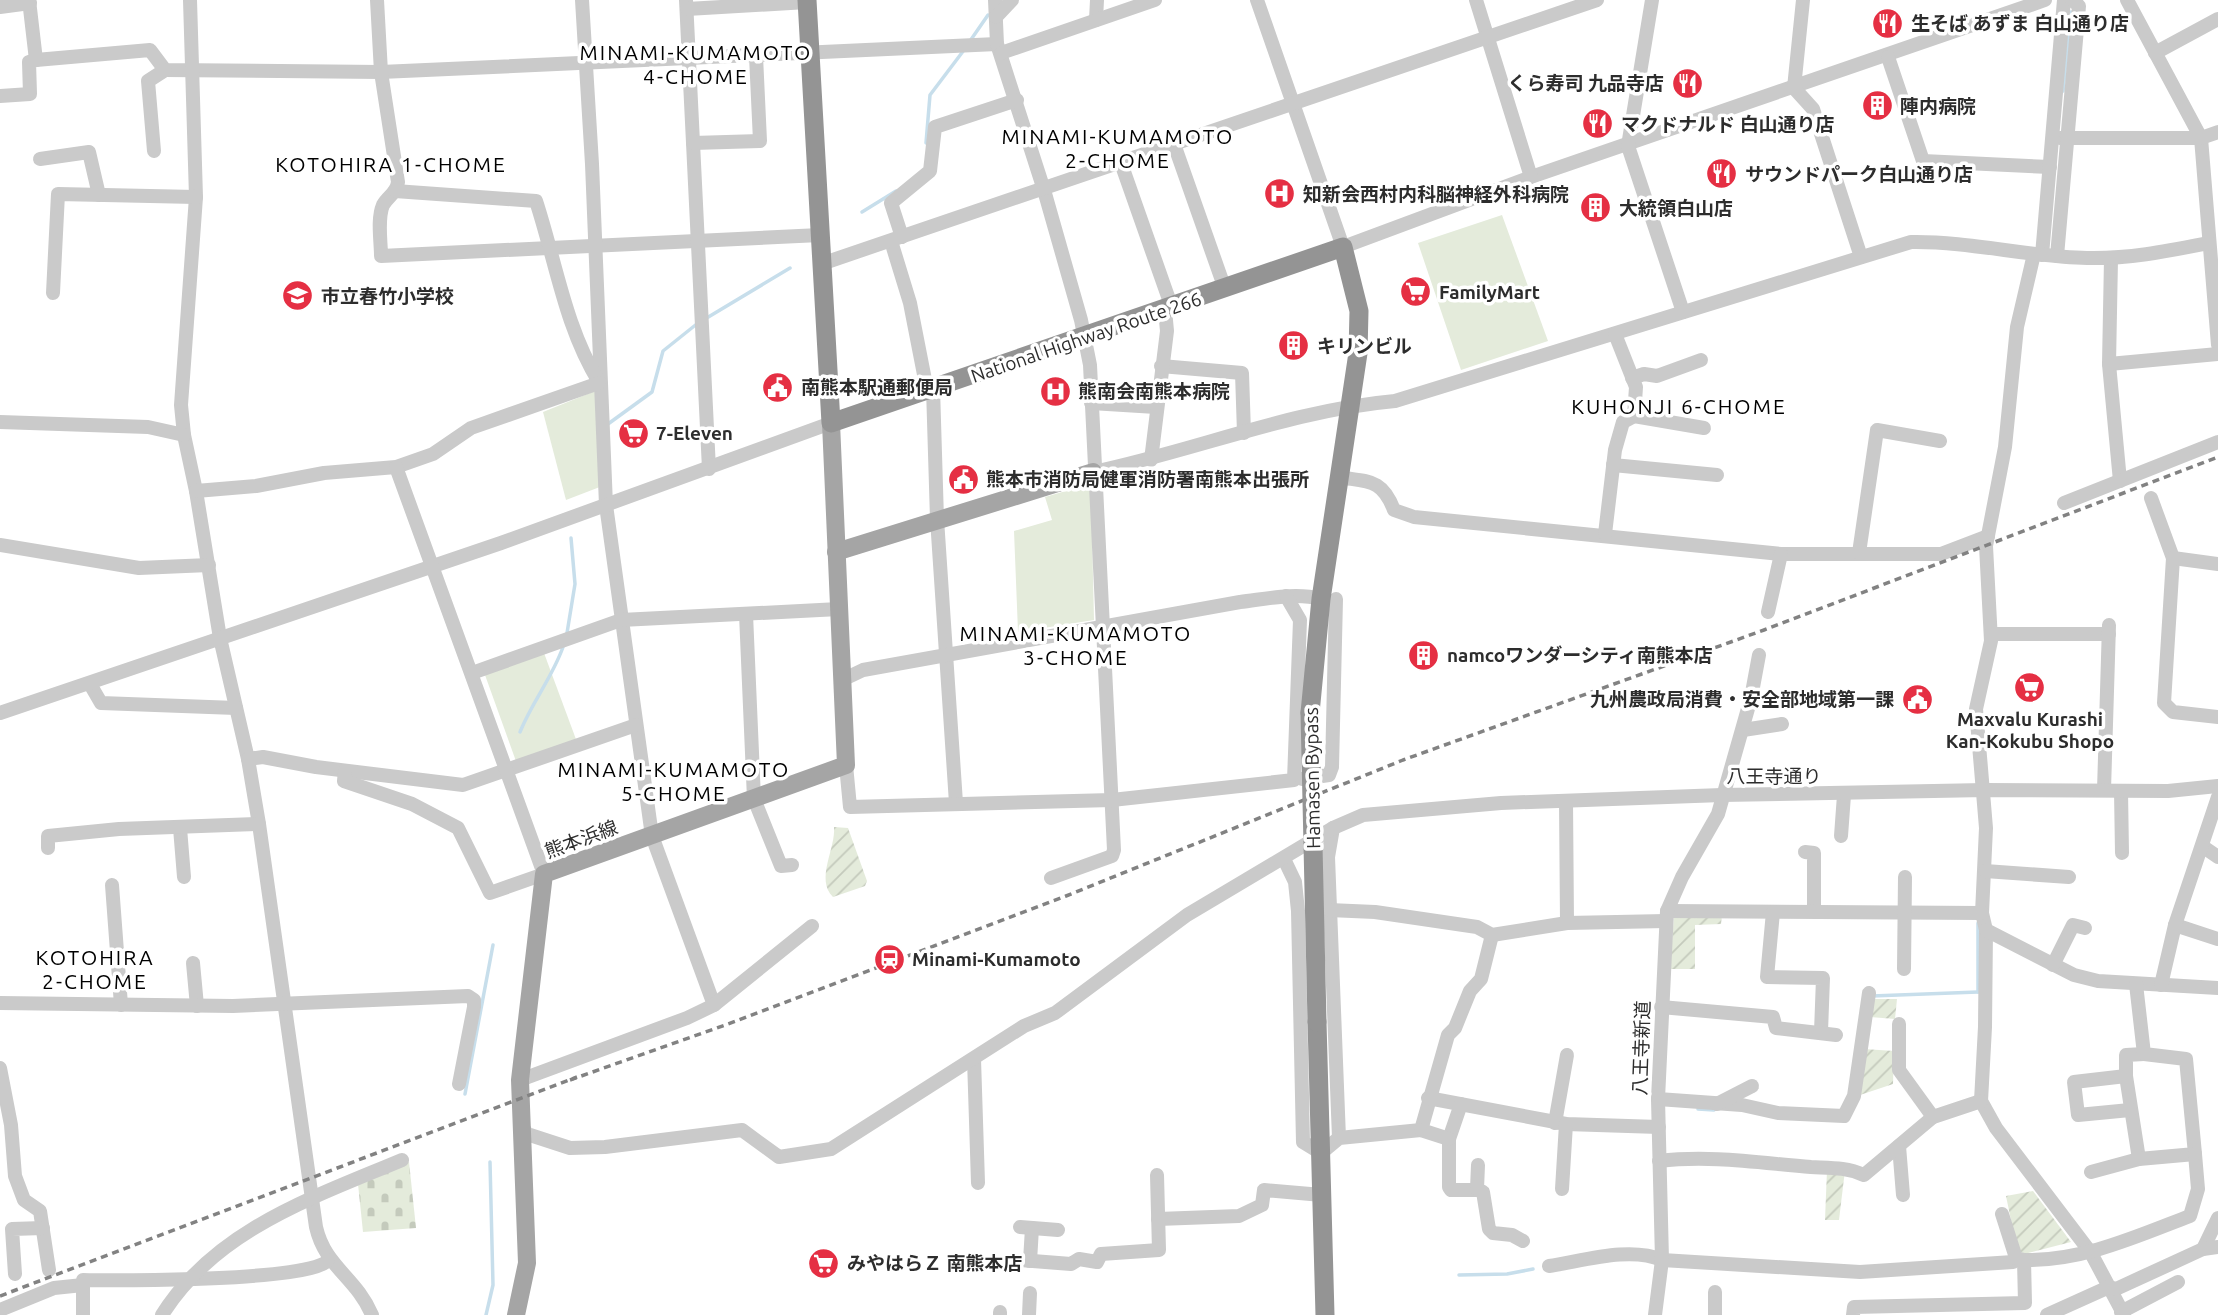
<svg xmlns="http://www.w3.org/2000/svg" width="2218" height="1315" font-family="Ubuntu,'Noto Sans JP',sans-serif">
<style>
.cemetery{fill:url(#cemetery-stones)}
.park{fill:#e4ebdb}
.garden{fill:url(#garden-furrows)}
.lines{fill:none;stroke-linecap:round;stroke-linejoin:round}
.stream{stroke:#c7deeb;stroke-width:3.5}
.minor{stroke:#cacaca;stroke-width:14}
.major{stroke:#a5a5a5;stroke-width:18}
.highway{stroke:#949494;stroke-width:19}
.rail{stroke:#828282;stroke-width:3.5;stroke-dasharray:7 5;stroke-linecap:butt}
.highway-bridge{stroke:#949494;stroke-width:19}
.labels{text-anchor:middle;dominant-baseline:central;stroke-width:7;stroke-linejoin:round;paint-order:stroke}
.poi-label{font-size:19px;font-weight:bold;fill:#2d2d2d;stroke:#fff;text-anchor:start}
.street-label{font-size:19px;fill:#2d2d2d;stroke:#fff}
.neighbourhood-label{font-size:21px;letter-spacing:2px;fill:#000;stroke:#fff}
</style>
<defs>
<pattern id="cemetery-stones" width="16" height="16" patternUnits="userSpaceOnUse" patternTransform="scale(1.75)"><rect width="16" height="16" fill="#e4ebdb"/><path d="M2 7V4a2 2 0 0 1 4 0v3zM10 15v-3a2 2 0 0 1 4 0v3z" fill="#c4cabc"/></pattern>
<pattern id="garden-furrows" width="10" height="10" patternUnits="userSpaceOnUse" patternTransform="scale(1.75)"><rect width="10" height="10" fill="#e4ebdb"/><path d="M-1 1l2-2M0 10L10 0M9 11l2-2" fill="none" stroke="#c4cabc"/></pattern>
</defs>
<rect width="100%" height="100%" fill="#fff"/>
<polygon class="cemetery" points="409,1162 416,1228 363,1232 358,1184"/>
<g class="park">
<polygon points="1502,215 1548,341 1461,370 1418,243"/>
<polygon points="595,391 605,485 566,500 543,412"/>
<polygon points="1083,486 1091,490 1094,620 1018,632 1014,531 1052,520 1045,497"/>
<polygon points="544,653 577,742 517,764 485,675"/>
</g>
<g class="garden">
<path d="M 834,827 L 848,828 L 867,881 L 865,886 L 833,897 C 815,879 836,848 834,827 Z"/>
<polygon points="1674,915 1722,915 1721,924 1695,925 1695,969 1670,969"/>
<polygon points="1872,999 1897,999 1895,1019 1870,1017"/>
<polygon points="1864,1049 1894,1051 1893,1084 1860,1095"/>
<polygon points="1827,1170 1845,1170 1839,1220 1825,1220"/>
<polygon points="2033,1191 2071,1242 2024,1254 2017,1249 2006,1196"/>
</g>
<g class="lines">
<g class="stream">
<polyline points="970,41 988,15"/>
<polyline points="2063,91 2071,12"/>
<polyline points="926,143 930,95 964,50"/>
<polyline points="862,212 896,191"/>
<polyline points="705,319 790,268"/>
<polyline points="608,424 652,392 663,351 698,323"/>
<polyline points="567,633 575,584 571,538"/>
<path d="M 520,732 C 532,702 552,678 563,647"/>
<polyline points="1978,923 1978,992"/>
<polyline points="1872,996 1978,992"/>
<polyline points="465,1094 493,945"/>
<polyline points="1698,1109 1714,1110"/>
<polyline points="1459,1275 1507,1274 1533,1269"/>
<polyline points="486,1315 493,1285 490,1162"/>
</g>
<g class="minor">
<polyline points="29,0 36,60 150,50 165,70 381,72 997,44"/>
<path d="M 190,0 L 196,197 L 181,405 L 184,435 L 196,491 L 220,638 L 248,759 L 259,824 L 316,1227 C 325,1267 356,1277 372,1315"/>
<path d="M 377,0 L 381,72 L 398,182 C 397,193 388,196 383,205 C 377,219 381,241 381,256 L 820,235"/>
<polyline points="582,0 592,164 606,505 652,836 714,1005"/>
<polyline points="686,0 709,469"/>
<polyline points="995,0 997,44 1044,190 1081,320 1090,365 1114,850 1112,856 1051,878"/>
<polyline points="1257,0 1343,247 1531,177 2045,0"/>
<polyline points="1476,0 1531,177"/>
<polyline points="1652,0 1628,146 1683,312"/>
<polyline points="1803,0 1794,88 1813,109 1861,257"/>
<polyline points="2127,0 2201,138 2218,345"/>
<polyline points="0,7 30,3"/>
<polyline points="687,9 807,2"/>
<polyline points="996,17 1012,0"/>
<polyline points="1096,20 1097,0"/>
<polyline points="1001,53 1155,0"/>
<polyline points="2155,53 2218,19"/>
<polyline points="1888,57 1923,161 2050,167"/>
<polyline points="0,96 30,94 29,62 36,60"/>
<polyline points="2060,138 2201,138 2218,132"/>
<polyline points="693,143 760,141 756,56"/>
<polyline points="1174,144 1225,289"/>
<polyline points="154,151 148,81 165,70"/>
<polyline points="40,159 89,152 99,195"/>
<polyline points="1121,163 1172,308"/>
<path d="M 395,191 L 536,201 C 556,262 565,327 599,382"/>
<polyline points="902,237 891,203 930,171 935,127 1017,100"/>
<polyline points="891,241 910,303 927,390"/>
<polyline points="2034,254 2017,327 2005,447 1986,546 1991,641 1976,709 1986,828 1982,913 1986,930 1985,1027 1981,1101 1996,1128 2091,1253 2124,1315"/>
<polyline points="2042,255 2064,0"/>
<polyline points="2057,256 2079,6 2072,0"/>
<polyline points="2111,259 2109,364 2120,481"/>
<polyline points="821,264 1597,0"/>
<polyline points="53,293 58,194 196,197"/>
<polyline points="2109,364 2218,354"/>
<polyline points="1161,366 1242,373 1244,433"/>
<polyline points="1632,378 1644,374 1657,376 1701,360"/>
<polyline points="933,388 937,519 956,803"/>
<polyline points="1091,403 1156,407"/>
<polyline points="1634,416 1704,428"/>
<polyline points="0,422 148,427 184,435"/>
<polyline points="1151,460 1167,331 1165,310"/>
<polyline points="1613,465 1717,475"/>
<path d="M 1093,472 C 1194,451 1292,410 1395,401 L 1911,242 C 1970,241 2028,257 2087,258 C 2129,259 2168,251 2209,243"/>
<path d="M 1338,477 C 1368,482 1382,478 1394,510 L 1414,517 L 1781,554 L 1941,554 L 1988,536"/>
<polyline points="196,491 256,486 324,473 396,467 433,454 471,428 599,383"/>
<polyline points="2151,498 2173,558 2164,703 2173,712 2218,717"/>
<polyline points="2064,503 2218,442"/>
<polyline points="1605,534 1615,450 1623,422 1634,416 1636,387 1615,334"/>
<polyline points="0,545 139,568 209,565"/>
<polyline points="1859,553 1877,430 1940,441"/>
<polyline points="2173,558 2218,564"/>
<polyline points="1768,612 1781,554"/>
<polyline points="746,614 754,799 781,866 792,865"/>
<polyline points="1991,634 2109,634"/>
<polyline points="472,673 621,620 839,609"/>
<path d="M 842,680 L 863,670 L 1240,602 C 1266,599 1295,592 1321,599"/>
<polyline points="90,684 101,703 236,708"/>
<polyline points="0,713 501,543 831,423"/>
<polyline points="1743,730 1782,724"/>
<polyline points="248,759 263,757 316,767 463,785 636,725"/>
<polyline points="846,765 850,807 1112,800 1294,780 1300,620 1286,596"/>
<polyline points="345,771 344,781 412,804 458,828 490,893 544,874 396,467"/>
<polyline points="1302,779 1329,775 1332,767 1336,599"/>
<polyline points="2104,790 2109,625"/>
<polyline points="2121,791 2122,853"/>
<polyline points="1566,801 1567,923"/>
<polyline points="180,828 184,877"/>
<polyline points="1333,828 1328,857 1339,1138"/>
<polyline points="1841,836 1844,795"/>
<polyline points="2202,846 2218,857"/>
<polyline points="48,848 48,836 119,829 259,824"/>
<polyline points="1805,852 1814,853 1814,911"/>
<polyline points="1284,859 1295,882 1298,911 1303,1142 1321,1153 1339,1138 1421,1130 1448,1035 1455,1028 1470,991 1481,979 1492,935"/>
<polyline points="1985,871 2069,877"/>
<polyline points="112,885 121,1005"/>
<polyline points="1329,910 1375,912 1477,927 1492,935 1567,923 1666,921"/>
<polyline points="1667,911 1982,913"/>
<polyline points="1773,912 1767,977 1823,978 1821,1032"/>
<polyline points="2175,925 2218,939"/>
<polyline points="1986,930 2074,975 2098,981 2218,988"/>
<polyline points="193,963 197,1006"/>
<polyline points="2053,965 2073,925 2085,928"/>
<polyline points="1904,969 1905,877"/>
<polyline points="2161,985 2175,925 2218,797"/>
<polyline points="0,1003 233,1006 468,996 474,1000 474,1007 459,1084"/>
<polyline points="1661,1007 1773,1017 1776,1028 1836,1035"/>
<polyline points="1899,1024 1899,1070 1933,1117"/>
<polyline points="974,1059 978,1183"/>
<polyline points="0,1068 11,1125 15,1176 24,1200 40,1211 49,1270"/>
<polyline points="2126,1076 2139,1159"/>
<polyline points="520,1080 687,1018 714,1005 812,926"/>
<polyline points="1428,1098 1566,1124 1659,1127"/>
<polyline points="1658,1099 1742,1105 1778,1113 1844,1116 1854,1096 1869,993"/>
<polyline points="1461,1104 1449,1139 1449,1187 1451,1190 1478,1190"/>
<polyline points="1717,1104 1752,1086"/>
<polyline points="2130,1110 2078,1115 2074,1082 2126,1076 2126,1055 2144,1054"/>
<polyline points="520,1123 527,1134 570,1148 605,1147 742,1130 779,1157 831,1149 1024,1026 1055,1013 1187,915 1333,828 1363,815 1501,803 1722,795 1985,790 2168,791 2218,786"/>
<polyline points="1555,1123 1567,1055"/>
<polyline points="1421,1130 1449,1139"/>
<polyline points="1899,1146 1903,1195"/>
<path d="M 1659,1161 C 1711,1155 1760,1163 1811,1167 C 1830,1168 1846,1167 1864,1175 L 1933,1117 L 1981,1101"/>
<polyline points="1478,1165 1477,1189 1483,1192 1489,1229 1493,1233 1512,1235 1523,1241"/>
<polyline points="2091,1172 2139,1159 2195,1154 2186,1059 2144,1054 2136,984"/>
<polyline points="1562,1189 1566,1124"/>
<polyline points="1158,1219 1239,1216 1262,1205 1264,1190 1322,1195"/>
<polyline points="1020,1227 1058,1230"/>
<polyline points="2203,1249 2218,1218"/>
<polyline points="1020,1260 1071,1264 1079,1259 1097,1262 1101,1254 1159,1250 1157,1175"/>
<path d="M 2024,1260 C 2083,1261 2135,1237 2190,1216 L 2198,1189 L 2195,1154"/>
<polyline points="1030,1261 1032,1228"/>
<path d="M 1549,1266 C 1583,1261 1630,1246 1662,1260 L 1860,1272 L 2013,1262 L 2016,1258"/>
<polyline points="15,1274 12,1229 43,1228"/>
<polyline points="0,1310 54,1288 83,1285"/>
<polyline points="2121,1312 2178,1282"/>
<path d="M 83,1315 L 83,1280 C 116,1281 316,1281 328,1260"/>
<path d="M 162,1315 C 215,1230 314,1197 402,1160"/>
<polyline points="1000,1315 1000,1312"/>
<polyline points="1029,1315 1030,1293"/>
<polyline points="1655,1315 1662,1260 1658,1099 1667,911 1682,877 1718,814 1751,698 1759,655"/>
<polyline points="1715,1315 1715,1292"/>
<polyline points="1853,1315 1854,1307 2025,1303 2024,1260 2016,1258 2002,1214"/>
<polyline points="2047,1315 2109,1287 2116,1289 2203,1249 2218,1247"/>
</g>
<g class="major">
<polyline points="836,552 1093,472"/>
<polyline points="516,1315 527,1263 520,1080 544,874 846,765 831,423"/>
</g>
<g class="highway">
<polyline points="807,0 831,423 1343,247 1359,311 1358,353 1321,599 1310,713"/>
<polyline points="1317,1022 1325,1315"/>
</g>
<g class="rail">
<polyline points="570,1080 728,1024 1066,896 1403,760 1764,630 2218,457"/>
<polyline points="0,1296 577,1077"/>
</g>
<polyline class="highway-bridge" points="1310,713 1317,1022"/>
</g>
<defs>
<symbol id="restaurant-disc" viewBox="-11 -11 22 22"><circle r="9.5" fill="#e52f43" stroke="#fff"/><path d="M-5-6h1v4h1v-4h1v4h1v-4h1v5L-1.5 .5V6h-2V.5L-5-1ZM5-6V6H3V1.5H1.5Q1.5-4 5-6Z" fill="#fff"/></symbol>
<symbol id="building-disc" viewBox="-11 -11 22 22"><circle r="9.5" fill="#e52f43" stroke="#fff"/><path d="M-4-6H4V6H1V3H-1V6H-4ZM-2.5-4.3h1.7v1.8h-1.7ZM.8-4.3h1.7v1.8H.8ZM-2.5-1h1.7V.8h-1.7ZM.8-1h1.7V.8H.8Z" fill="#fff"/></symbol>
<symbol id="hospital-disc" viewBox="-11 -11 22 22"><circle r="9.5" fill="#e52f43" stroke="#fff"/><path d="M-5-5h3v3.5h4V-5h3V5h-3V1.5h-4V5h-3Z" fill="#fff"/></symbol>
<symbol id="supermarket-disc" viewBox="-11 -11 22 22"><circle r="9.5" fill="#e52f43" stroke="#fff"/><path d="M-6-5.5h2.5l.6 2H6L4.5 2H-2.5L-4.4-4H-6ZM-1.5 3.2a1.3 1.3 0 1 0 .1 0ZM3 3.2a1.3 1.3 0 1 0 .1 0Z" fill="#fff"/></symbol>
<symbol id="school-disc" viewBox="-11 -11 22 22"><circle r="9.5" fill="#e52f43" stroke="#fff"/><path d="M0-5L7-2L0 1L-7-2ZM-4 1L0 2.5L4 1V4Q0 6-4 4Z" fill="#fff"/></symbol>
<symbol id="civic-disc" viewBox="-11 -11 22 22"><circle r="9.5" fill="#e52f43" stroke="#fff"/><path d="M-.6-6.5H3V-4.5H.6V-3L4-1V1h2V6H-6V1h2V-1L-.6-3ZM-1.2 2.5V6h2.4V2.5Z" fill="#fff"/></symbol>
<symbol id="station-disc" viewBox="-11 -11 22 22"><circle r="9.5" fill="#e52f43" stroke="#fff"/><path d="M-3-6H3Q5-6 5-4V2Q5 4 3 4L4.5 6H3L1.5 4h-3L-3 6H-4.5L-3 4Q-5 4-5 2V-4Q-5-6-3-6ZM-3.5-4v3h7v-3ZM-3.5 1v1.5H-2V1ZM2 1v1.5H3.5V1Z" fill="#fff"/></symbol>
</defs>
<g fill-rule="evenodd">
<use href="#restaurant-disc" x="1870" y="6" width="35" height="35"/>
<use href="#restaurant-disc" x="1670" y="66" width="35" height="35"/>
<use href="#building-disc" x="1860" y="88" width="35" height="35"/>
<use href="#restaurant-disc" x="1580" y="106" width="35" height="35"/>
<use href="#restaurant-disc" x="1704" y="156" width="35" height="35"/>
<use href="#hospital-disc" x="1262" y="176" width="35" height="35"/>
<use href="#building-disc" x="1578" y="190" width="35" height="35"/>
<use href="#supermarket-disc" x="1398" y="274" width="35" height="35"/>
<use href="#school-disc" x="280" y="278" width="35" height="35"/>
<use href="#building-disc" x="1276" y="328" width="35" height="35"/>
<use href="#civic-disc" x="760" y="370" width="35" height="35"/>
<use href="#hospital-disc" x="1038" y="374" width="35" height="35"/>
<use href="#supermarket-disc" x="616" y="416" width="35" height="35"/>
<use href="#civic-disc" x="946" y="462" width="35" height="35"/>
<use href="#building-disc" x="1406" y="638" width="35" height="35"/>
<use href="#supermarket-disc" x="2012" y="670" width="35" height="35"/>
<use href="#civic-disc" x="1900" y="682" width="35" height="35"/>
<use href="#station-disc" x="872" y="942" width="35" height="35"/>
<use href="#supermarket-disc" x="806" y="1246" width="35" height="35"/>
</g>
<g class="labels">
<g class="poi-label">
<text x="1911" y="23">生そば あずま 白山通り店</text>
<text x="1664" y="83" text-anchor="end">くら寿司 九品寺店</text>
<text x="1900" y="106">陣内病院</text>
<text x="1621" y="124">マクドナルド 白山通り店</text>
<text x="1745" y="174">サウンドパーク白山通り店</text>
<text x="1303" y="194">知新会西村内科脳神経外科病院</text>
<text x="1619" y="208">大統領白山店</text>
<text x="1439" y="292">FamilyMart</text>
<text x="321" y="296">市立春竹小学校</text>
<text x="1317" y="346">キリンビル</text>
<text x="801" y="387">南熊本駅通郵便局</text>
<text x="1078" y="391">熊南会南熊本病院</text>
<text x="656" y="433">7-Eleven</text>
<text x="986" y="479">熊本市消防局健軍消防署南熊本出張所</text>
<text x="1447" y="655">namcoワンダーシティ南熊本店</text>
<text x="1894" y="699" text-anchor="end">九州農政局消費・安全部地域第一課</text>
<text x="2030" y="719" text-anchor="middle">Maxvalu Kurashi<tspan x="2030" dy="22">Kan-Kokubu Shopo</tspan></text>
<text x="912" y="959">Minami-Kumamoto</text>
<text x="847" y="1263">みやはらＺ 南熊本店</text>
</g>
<g class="street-label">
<text transform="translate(1086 337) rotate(-19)">National Highway Route 266</text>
<text x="1774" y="776">八王寺通り</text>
<text transform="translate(1312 778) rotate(-91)">Hamasen Bypass</text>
<text transform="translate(581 839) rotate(-20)">熊本浜線</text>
<text transform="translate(1641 1048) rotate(-88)">八王寺新道</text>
</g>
<g class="neighbourhood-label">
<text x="696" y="52">MINAMI-KUMAMOTO<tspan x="696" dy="24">4-CHOME</tspan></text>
<text x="1118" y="136">MINAMI-KUMAMOTO<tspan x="1118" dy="24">2-CHOME</tspan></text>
<text x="391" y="164">KOTOHIRA 1-CHOME</text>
<text x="1679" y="406">KUHONJI 6-CHOME</text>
<text x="1076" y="633">MINAMI-KUMAMOTO<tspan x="1076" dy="24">3-CHOME</tspan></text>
<text x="674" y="769">MINAMI-KUMAMOTO<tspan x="674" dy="24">5-CHOME</tspan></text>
<text x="95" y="957">KOTOHIRA<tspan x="95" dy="24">2-CHOME</tspan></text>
</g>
</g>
</svg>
